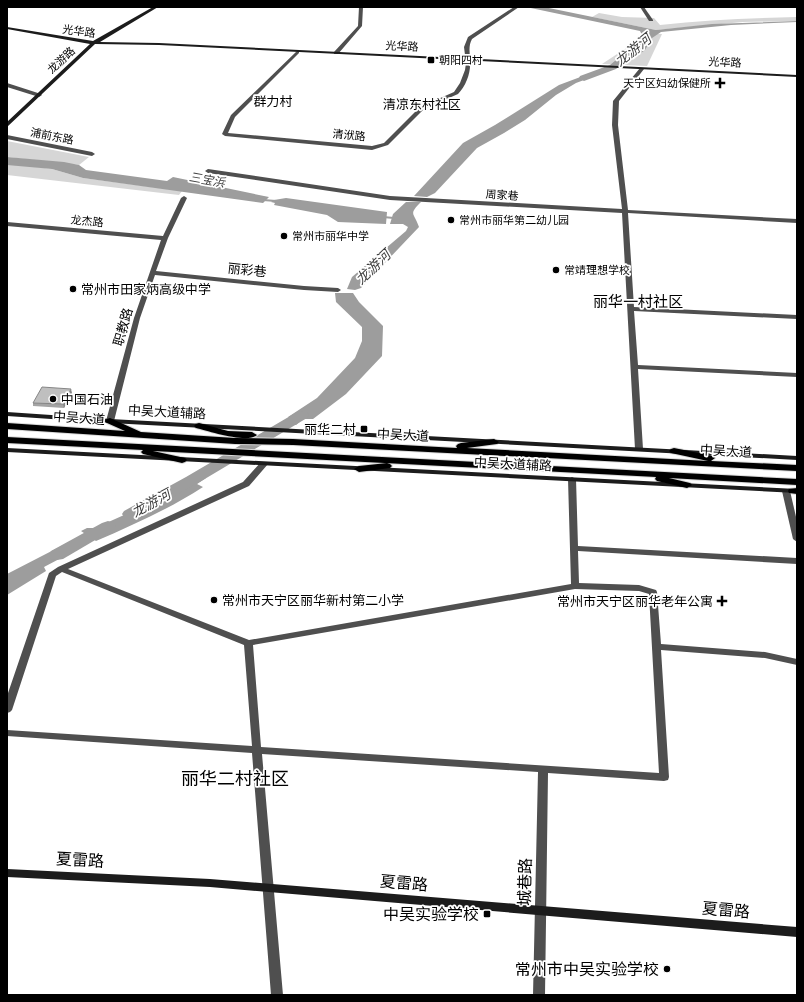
<svg xmlns="http://www.w3.org/2000/svg" width="804" height="1002" font-family="Arial,'Noto Sans SC',sans-serif">
<style>
.green{fill:#d6d6d6}
.water{fill:#9d9d9d}
.lines{fill:none;stroke-linecap:round;stroke-linejoin:round}
.stream{stroke:#9d9d9d;stroke-width:2}
.river{fill:#9d9d9d;fill-rule:evenodd}
.primary-casing{stroke:#dbdbdb;stroke-width:2}
.street{fill:#4f4f4f;fill-rule:evenodd}
.secondary{fill:#1c1c1c;fill-rule:evenodd}
.primary{fill:#000;fill-rule:evenodd}
.wall{fill:#a4a4a4}
.shaded-wall{fill:#868686}
.building{fill:#bfbfbf;stroke:#868686}
.poi-dot{fill:#000;stroke:#fff;stroke-width:1.5}
.labels{text-anchor:middle;dominant-baseline:central;stroke-width:3.5;stroke-linejoin:round;paint-order:stroke}
.far-street-label{font-size:11px;fill:#000;stroke:#fff}
.far-poi-label{font-size:11px;fill:#000;stroke:#fff;text-anchor:start}
.far-water-label{font-size:12px;font-style:italic;fill:#3e3e3e;stroke:#fff}
.far-quarter-label{font-size:13px;fill:#000;stroke:#fff}
.street-label{font-size:13px;fill:#000;stroke:#fff}
.poi-label{font-size:13px;fill:#000;stroke:#fff;text-anchor:start}
.water-label{font-size:14px;font-style:italic;fill:#3e3e3e;stroke:#fff}
.quarter-label{font-size:15px;fill:#000;stroke:#fff}
.near-street-label{font-size:16px;fill:#000;stroke:#fff}
.near-poi-label{font-size:16px;fill:#000;stroke:#fff;text-anchor:end}
.near-quarter-label{font-size:18px;fill:#000;stroke:#fff}
</style>
<rect width="100%" height="100%" fill="#fff"/>
<g class="green">
<path d="M 599,13 L 622,17 L 654,18 L 660,25 C 705,20 751,18 797,17 L 797,21 L 743,22 L 656,30 L 592,17 Z"/>
<polygon points="641,33 662,34 647,66 602,64 643,37"/>
<polygon points="7,141 89,157 79,165 7,157"/>
<polygon points="13,164 52,169 83,178 182,191 179,195 7,175 7,165"/>
</g>
<g class="water">
<polygon points="526,7 544,7 656,30 712,24 797,21 797,22 731,25 661,32 652,38 645,50 625,65 611,65 631,46 643,37 640,31"/>
<polygon points="599,70 611,70 576,83 556,95 525,120 504,133 477,148 435,193 427,197 414,196 463,143 495,125 559,85"/>
<polygon points="7,157 64,162 79,165 86,170 167,181 173,177 269,197 263,203 83,178 52,169 7,165"/>
<polygon points="286,198 387,212 386,224 338,222 327,215 274,205 275,203 271,202 274,200"/>
<path d="M 406,202 L 421,202 C 408,215 414,212 419,227 L 361,288 L 355,290 L 347,289 L 352,277 L 406,231 L 408,227 L 403,224 L 390,224 L 393,214 Z"/>
<polygon points="335,293 353,293 359,302 383,326 382,356 346,394 313,419 303,419 296,425 282,425 291,419 288,417 317,398 355,358 362,341 362,327 336,302"/>
<path d="M 194,477 L 206,478 L 197,484 L 203,487 C 169,509 133,525 96,541 L 81,531 L 87,528 L 95,528 L 171,494 L 178,485 Z"/>
<polygon points="71,541 80,548 44,567 46,571 7,595 7,574"/>
</g>
<g class="lines">
<g class="stream">
<polyline points="263,200 276,201"/>
<polyline points="383,217 394,218"/>
</g>
<g class="river">
<polygon points="633,48 636,49 638,51 636,53 616,69 584,81 579,78 580,76 610,65 630,49"/>
<polygon points="302,411 307,412 309,415 307,418 198,483 136,517 130,519 124,517 122,514 124,511 186,477 297,412"/>
<polygon points="108,521 114,523 116,526 114,529 63,559 57,560 51,559 49,555 51,551 102,523"/>
</g>
<defs>
<g id="primary">
<polygon points="110,418 141,432 235,438 293,439 457,448 456,446 458,444 461,443 494,439 499,442 497,444 467,448 708,461 671,453 669,451 671,449 674,448 713,456 715,458 711,461 797,465 797,471 293,445 235,444 7,429 7,423 125,431 107,423 105,421 107,419"/>
<path d="M 199,423 L 228,431 L 252,432 L 257,435 C 248,444 208,431 196,428 L 194,426 L 196,424 Z"/>
<polygon points="7,437 797,479 797,485 669,478 690,483 692,485 687,488 657,481 655,479 656,477 153,451 185,458 187,460 185,462 182,463 143,454 141,452 143,450 7,443"/>
<polygon points="387,463 390,464 392,466 390,468 359,472 354,469 359,466"/>
<polygon points="797,488 797,494 789,493 788,491 789,489"/>
</g>
</defs>
<use href="#primary" class="primary-casing"/>
<g class="street">
<polygon points="359,7 363,7 362,26 338,54 334,54 334,52 358,26"/>
<path d="M 514,7 L 519,7 L 472,39 C 468,46 470,53 470,61 C 471,73 466,86 458,94 L 424,109 L 388,145 L 372,150 L 225,136 L 222,134 L 231,115 L 297,51 L 299,51 L 299,53 L 235,117 L 228,133 L 372,146 L 384,143 L 420,107 L 454,92 L 460,83 L 465,70 L 466,63 L 464,47 L 468,37 Z"/>
<polygon points="640,7 644,7 653,20 653,21 649,21"/>
<polygon points="640,68 644,69 619,101 618,125 628,210 797,219 797,223 628,213 634,307 797,315 797,319 634,311 638,365 797,373 797,377 638,369 643,449 639,451 635,449 622,213 390,200 208,173 205,171 208,169 390,196 622,209 612,125 613,101"/>
<polygon points="7,83 41,94 42,95 39,97 7,87"/>
<polygon points="7,135 92,152 95,154 92,156 7,139"/>
<polygon points="184,196 187,198 168,238 156,271 304,286 338,288 341,290 338,292 304,290 155,275 140,318 114,421 110,423 107,423 106,421 134,318 161,240 7,226 7,222 163,236 181,198"/>
<path d="M 261,462 L 264,462 L 268,464 L 249,486 L 68,569 L 249,640 L 571,584 L 568,479 L 572,477 L 576,479 L 578,546 L 797,558 L 797,564 L 578,551 L 579,583 L 639,585 L 656,590 L 657,592 L 661,644 L 765,652 L 797,659 L 797,665 L 765,658 L 661,650 L 669,777 L 668,780 L 664,781 L 548,773 L 545,995 L 533,995 L 538,772 L 262,754 L 283,995 L 271,995 L 252,753 L 7,736 L 7,730 L 252,746 L 244,645 L 62,572 L 56,576 L 12,710 L 10,712 L 7,713 L 7,696 L 49,573 L 58,567 L 243,482 ZM 575,589 L 639,591 L 649,594 L 659,773 L 261,747 L 253,645 Z"/>
<polygon points="783,489 789,489 790,491 797,521 797,542 793,539 782,491"/>
</g>
<g class="secondary">
<polygon points="153,7 158,7 100,42 159,43 797,75 797,77 159,45 95,44 7,127 7,122 90,44 7,29 7,27 93,41"/>
<polygon points="7,412 110,419 797,456 797,460 110,423 7,416"/>
<polygon points="7,448 797,489 797,493 7,452"/>
<polygon points="7,869 210,879 797,927 797,937 210,887 7,877"/>
</g>
<use href="#primary" class="primary"/>
</g>
<polygon class="wall" points="72,393 64,408 33,406 33,403"/>
<polygon class="shaded-wall" points="71,389 72,393 64,408 63,404"/>
<polygon class="building" points="42,387 71,389 63,404 33,403"/>
<g class="poi-dot">
<rect x="427" y="56" width="8" height="8" rx="2"/>
<path d="M718 77h4v4h4v4h-4v4h-4v-4h-4v-4h4z"/>
<circle cx="451" cy="220" r="4"/>
<circle cx="284" cy="236" r="4"/>
<circle cx="556" cy="270" r="4"/>
<circle cx="73" cy="289" r="4"/>
<circle cx="53" cy="399" r="4"/>
<rect x="360" y="425" width="8" height="8" rx="2"/>
<circle cx="214" cy="600" r="4"/>
<path d="M720 595h4v4h4v4h-4v4h-4v-4h-4v-4h4z"/>
<rect x="483" y="910" width="8" height="8" rx="2"/>
<circle cx="667" cy="969" r="4"/>
</g>
<g class="labels">
<g class="far-street-label">
<text transform="translate(79 31) rotate(8)">光华路</text>
<text transform="translate(402 46) rotate(3)">光华路</text>
<text transform="translate(61 60) rotate(-43)">龙游路</text>
<text transform="translate(725 62) rotate(3)">光华路</text>
<text transform="translate(349 135) rotate(5)">清洑路</text>
<text transform="translate(52 136) rotate(11)">浦前东路</text>
<text transform="translate(502 195) rotate(4)">周家巷</text>
<text transform="translate(87 221) rotate(5)">龙杰路</text>
</g>
<g class="far-poi-label">
<text x="439" y="60">朝阳四村</text>
<text x="711" y="83" text-anchor="end">天宁区妇幼保健所</text>
<text x="459" y="220">常州市丽华第二幼儿园</text>
<text x="292" y="236">常州市丽华中学</text>
<text x="564" y="270">常靖理想学校</text>
</g>
<g class="far-water-label">
<text transform="translate(207 180) rotate(10)">三宝浜</text>
</g>
<g class="far-quarter-label">
<text x="273" y="101">群力村</text>
<text x="422" y="104">清凉东村社区</text>
</g>
<g class="street-label">
<text transform="translate(247 270) rotate(6)">丽彩巷</text>
<text transform="translate(123 327) rotate(-74)">职教路</text>
<text transform="translate(167 412) rotate(3)">中吴大道辅路</text>
<text transform="translate(79 418) rotate(4)">中吴大道</text>
<text transform="translate(403 435) rotate(3)">中吴大道</text>
<text transform="translate(726 451) rotate(3)">中吴大道</text>
<text transform="translate(513 464) rotate(3)">中吴大道辅路</text>
</g>
<g class="poi-label">
<text x="81" y="289">常州市田家炳高级中学</text>
<text x="61" y="399">中国石油</text>
<text x="356" y="429" text-anchor="end">丽华二村</text>
<text x="222" y="600">常州市天宁区丽华新村第二小学</text>
<text x="713" y="601" text-anchor="end">常州市天宁区丽华老年公寓</text>
</g>
<g class="water-label">
<text transform="translate(633 50) rotate(-39)">龙游河</text>
<text transform="translate(373 267) rotate(-44)">龙游河</text>
<text transform="translate(151 503) rotate(-29)">龙游河</text>
</g>
<g class="quarter-label">
<text x="638" y="301">丽华一村社区</text>
</g>
<g class="near-street-label">
<text transform="translate(80 860) rotate(3)">夏雷路</text>
<text transform="translate(525 882) rotate(-89)">城巷路</text>
<text transform="translate(404 883) rotate(5)">夏雷路</text>
<text transform="translate(726 910) rotate(5)">夏雷路</text>
</g>
<g class="near-poi-label">
<text x="479" y="914">中吴实验学校</text>
<text x="659" y="969">常州市中吴实验学校</text>
</g>
<g class="near-quarter-label">
<text x="235" y="779">丽华二村社区</text>
</g>
</g>
<rect width="804" height="1002" fill="none" stroke="#000000" stroke-width="16"/>
</svg>
